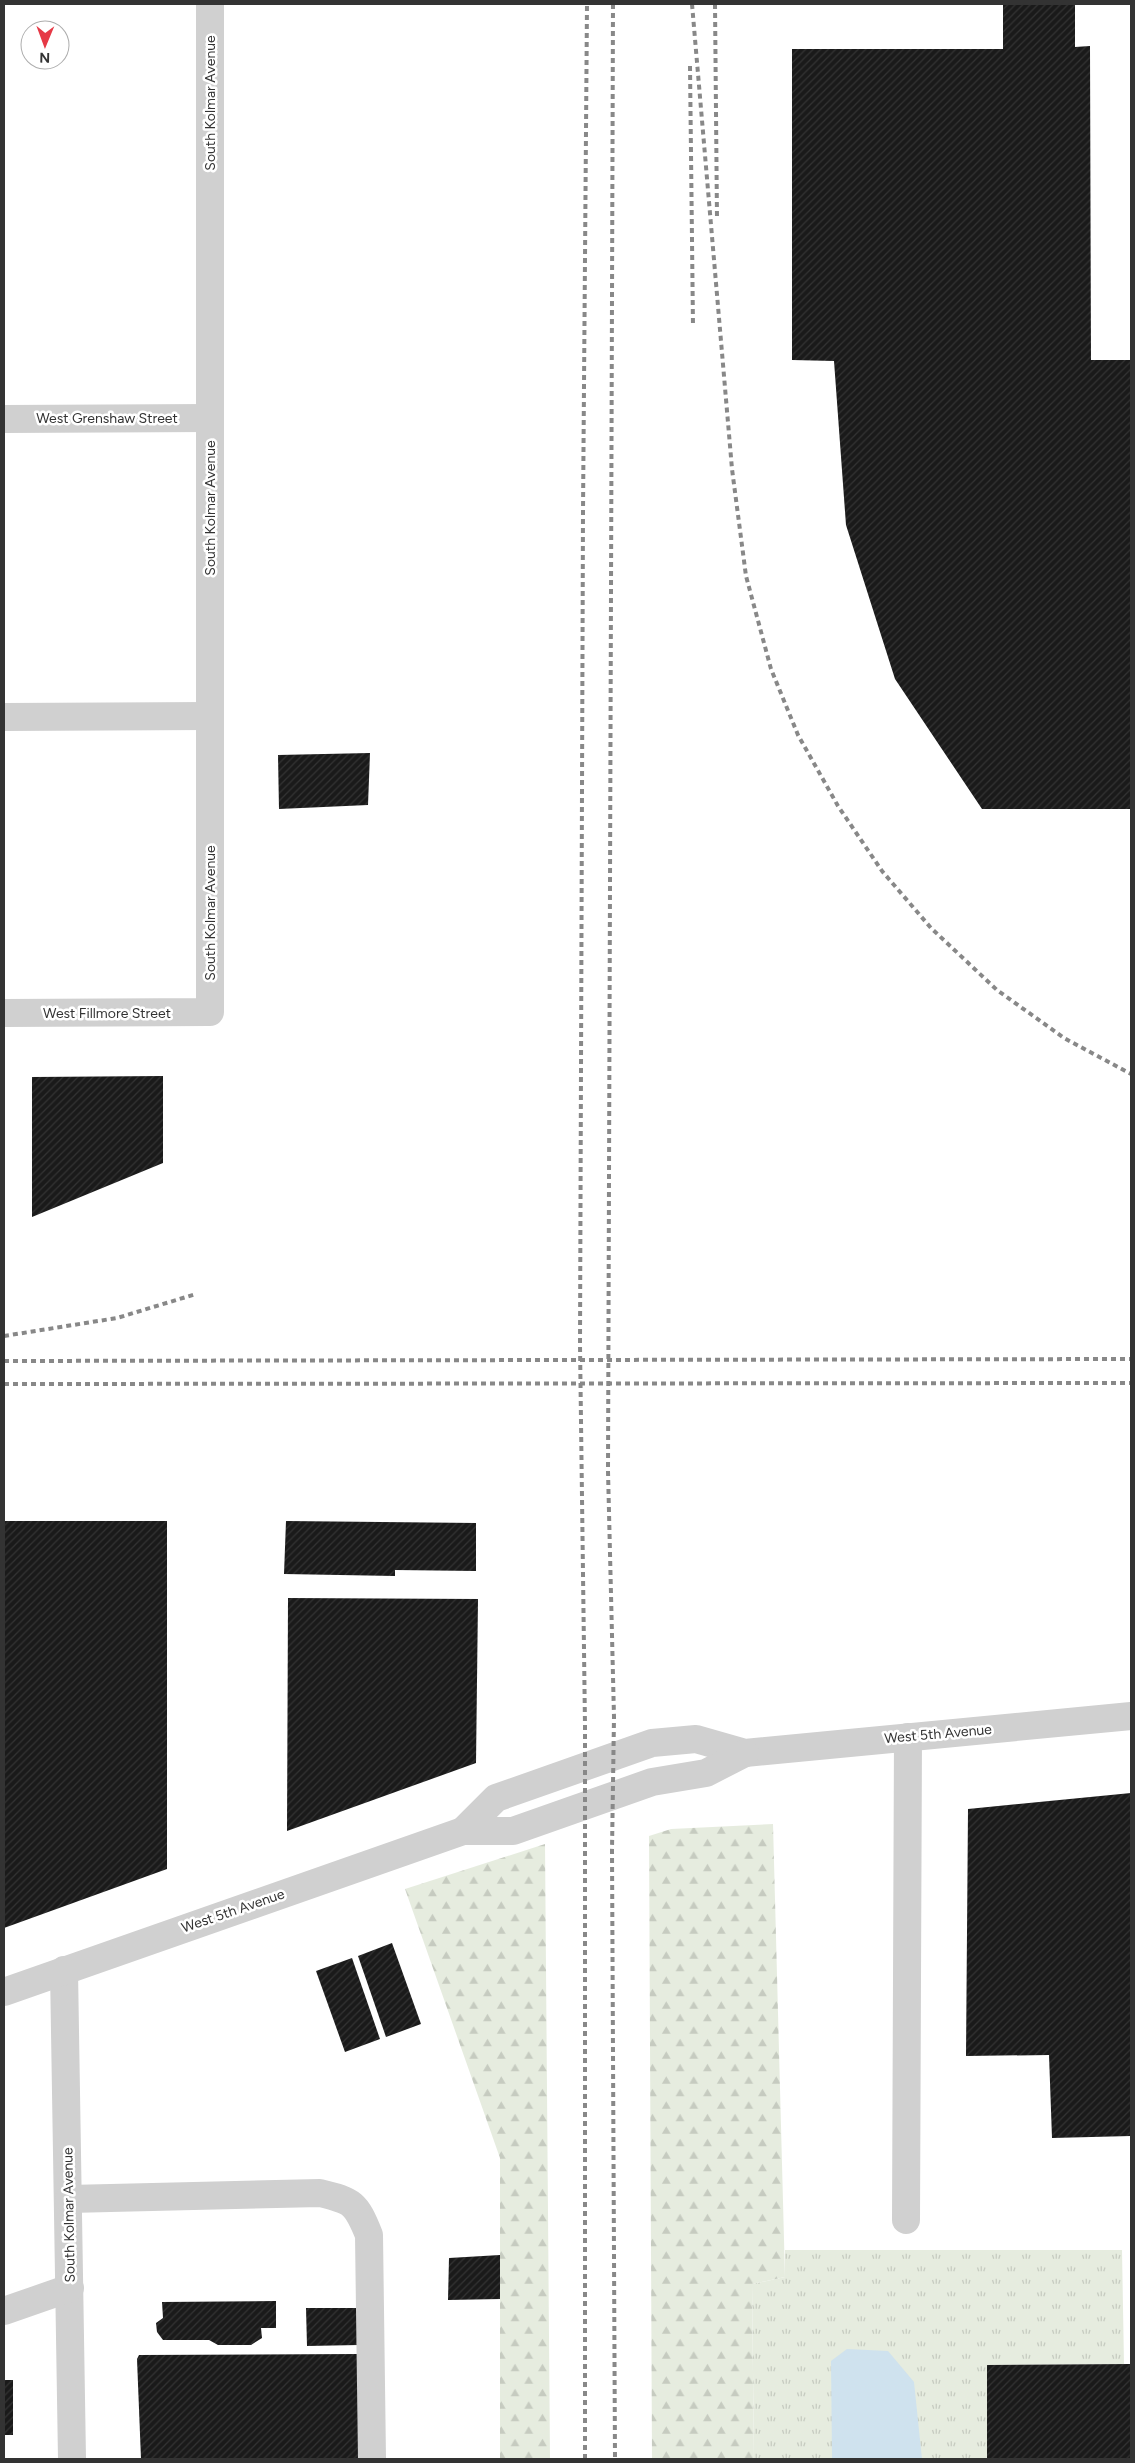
<svg xmlns="http://www.w3.org/2000/svg" width="1135" height="2463" font-family="Figtree,sans-serif">
<style>
.grass{fill:url(#grass-tufts)}
.forest{fill:url(#forest-firs)}
.water{fill:#cfe2ee}
.building{fill:url(#building-hatch)}
.lines{fill:none;stroke-linecap:round;stroke-linejoin:round}
.minor{stroke:#d0d0d0;stroke-width:28}
.rail{stroke:#888;stroke-width:4;stroke-dasharray:5 4;stroke-linecap:butt}
.labels{text-anchor:middle;dominant-baseline:central;stroke-width:5;stroke-linejoin:round;paint-order:stroke}
.street-label{font-size:14px;fill:#333;stroke:#fff}
</style>
<defs>
<pattern id="grass-tufts" width="24" height="20" patternUnits="userSpaceOnUse" patternTransform="scale(1.25)"><rect width="24" height="20" fill="#e6ecdf"/><path d="M3 7l-1-3M5 7V3M7 7l1-3M15 17l-1-3M17 17v-4M19 17l1-3" fill="none" stroke="#c6cbc0"/></pattern>
<pattern id="forest-firs" width="22" height="20" patternUnits="userSpaceOnUse" patternTransform="scale(1.25)"><rect width="22" height="20" fill="#e6ecdf"/><path d="M5 1l3.5 6h-7zM16 11l3.5 6h-7z" fill="#c6cbc0"/></pattern>
<pattern id="building-hatch" width="6" height="6" patternUnits="userSpaceOnUse" patternTransform="scale(1.25)"><rect width="6" height="6" fill="#1a1a1a"/><path d="M-1 1l2-2M0 6l6-6M5 7l2-2" fill="none" stroke="#333"/></pattern>
</defs>
<rect width="100%" height="100%" fill="#fff"/>
<polygon class="grass" points="785,2250 1122,2250 1124,2364 987,2365 987,2459 754,2459 752,2284 785,2277"/>
<g class="forest">
<polygon points="773,1824 785,2277 752,2284 754,2459 652,2459 649,1836 671,1829"/>
<polygon points="545,1844 550,2459 500,2459 500,2158 405,1889"/>
</g>
<polygon class="water" points="847,2349 888,2351 914,2382 922,2459 832,2459 831,2361"/>
<g class="building">
<polygon points="1003,4 1075,4 1075,47 1090,46 1091,360 1131,360 1131,809 982,809 895,679 846,525 834,361 792,360 792,49 1003,49"/>
<polygon points="370,753 368,805 279,809 278,755"/>
<polygon points="163,1076 163,1163 32,1217 32,1077"/>
<polygon points="4,1521 167,1521 167,1869 4,1928"/>
<polygon points="286,1521 476,1523 476,1571 395,1570 395,1576 284,1574"/>
<polygon points="288,1598 478,1599 476,1763 287,1831"/>
<polygon points="1131,1793 1131,2136 1052,2138 1049,2055 966,2056 968,1809"/>
<polygon points="392,1943 421,2024 386,2037 358,1956"/>
<polygon points="352,1958 380,2039 345,2052 316,1971"/>
<polygon points="500,2255 500,2299 448,2300 449,2258"/>
<polygon points="276,2301 276,2328 261,2328 262,2338 251,2345 218,2345 209,2340 163,2340 157,2332 156,2323 163,2318 162,2302"/>
<polygon points="306,2308 358,2308 359,2345 307,2346"/>
<polygon points="362,2354 363,2459 141,2459 137,2359 139,2355"/>
<polygon points="1131,2364 1131,2459 987,2459 987,2365"/>
<rect x="4" y="2380" width="9" height="55"/>
</g>
<g class="lines">
<g class="minor">
<polyline points="4,419 210,418"/>
<polyline points="4,717 210,716"/>
<polyline points="4,1013 210,1012 210,4"/>
<polyline points="463,1831 496,1798 652,1743 696,1739 745,1753 1131,1716"/>
<polyline points="64,1970 72,2459"/>
<polyline points="4,1992 463,1831 513,1831 652,1782 706,1773 745,1753"/>
<path d="M 69,2199 L 320,2193 C 353,2201 356,2203 369,2235 L 372,2459"/>
<polyline points="906,2220 908,1737"/>
<polyline points="4,2311 70,2288"/>
</g>
<g class="rail">
<polyline points="613,4 608,1471 614,1717 612,1850 615,2459"/>
<polyline points="692,4 732,469 746,576 771,669 798,735 838,806 882,871 931,928 997,990 1064,1038 1131,1074"/>
<polyline points="715,4 717,219"/>
<polyline points="690,66 693,326"/>
<polyline points="4,1336 117,1318 196,1294"/>
<polyline points="4,1361 1131,1359"/>
<polyline points="4,1384 1131,1383"/>
<polyline points="585,2459 585,1726 580,1345 583,513 587,4"/>
</g>
</g>
<g class="labels">
<g class="street-label">
<text transform="translate(210 103) rotate(-90)">South Kolmar Avenue</text>
<text x="107" y="418">West Grenshaw Street</text>
<text transform="translate(210 508) rotate(-90)">South Kolmar Avenue</text>
<text transform="translate(210 913) rotate(-90)">South Kolmar Avenue</text>
<text x="107" y="1013">West Fillmore Street</text>
<text transform="translate(938 1734) rotate(-5)">West 5th Avenue</text>
<text transform="translate(233 1911) rotate(-19)">West 5th Avenue</text>
<text transform="translate(69 2215) rotate(-91)">South Kolmar Avenue</text>
</g>
</g>
<rect width="1135" height="2463" fill="none" stroke="#333333" stroke-width="10"/>
<g transform="translate(45 45) rotate(181)"><circle r="24" fill="#ffffff" stroke="#adadad"/>
<path d="M0-4L9 19L0 12L-9 19Z" fill="#e63946"/>
<text y="-8" font-size="14" font-weight="bold" text-anchor="middle" fill="#333333">N</text>
</g>
</svg>
